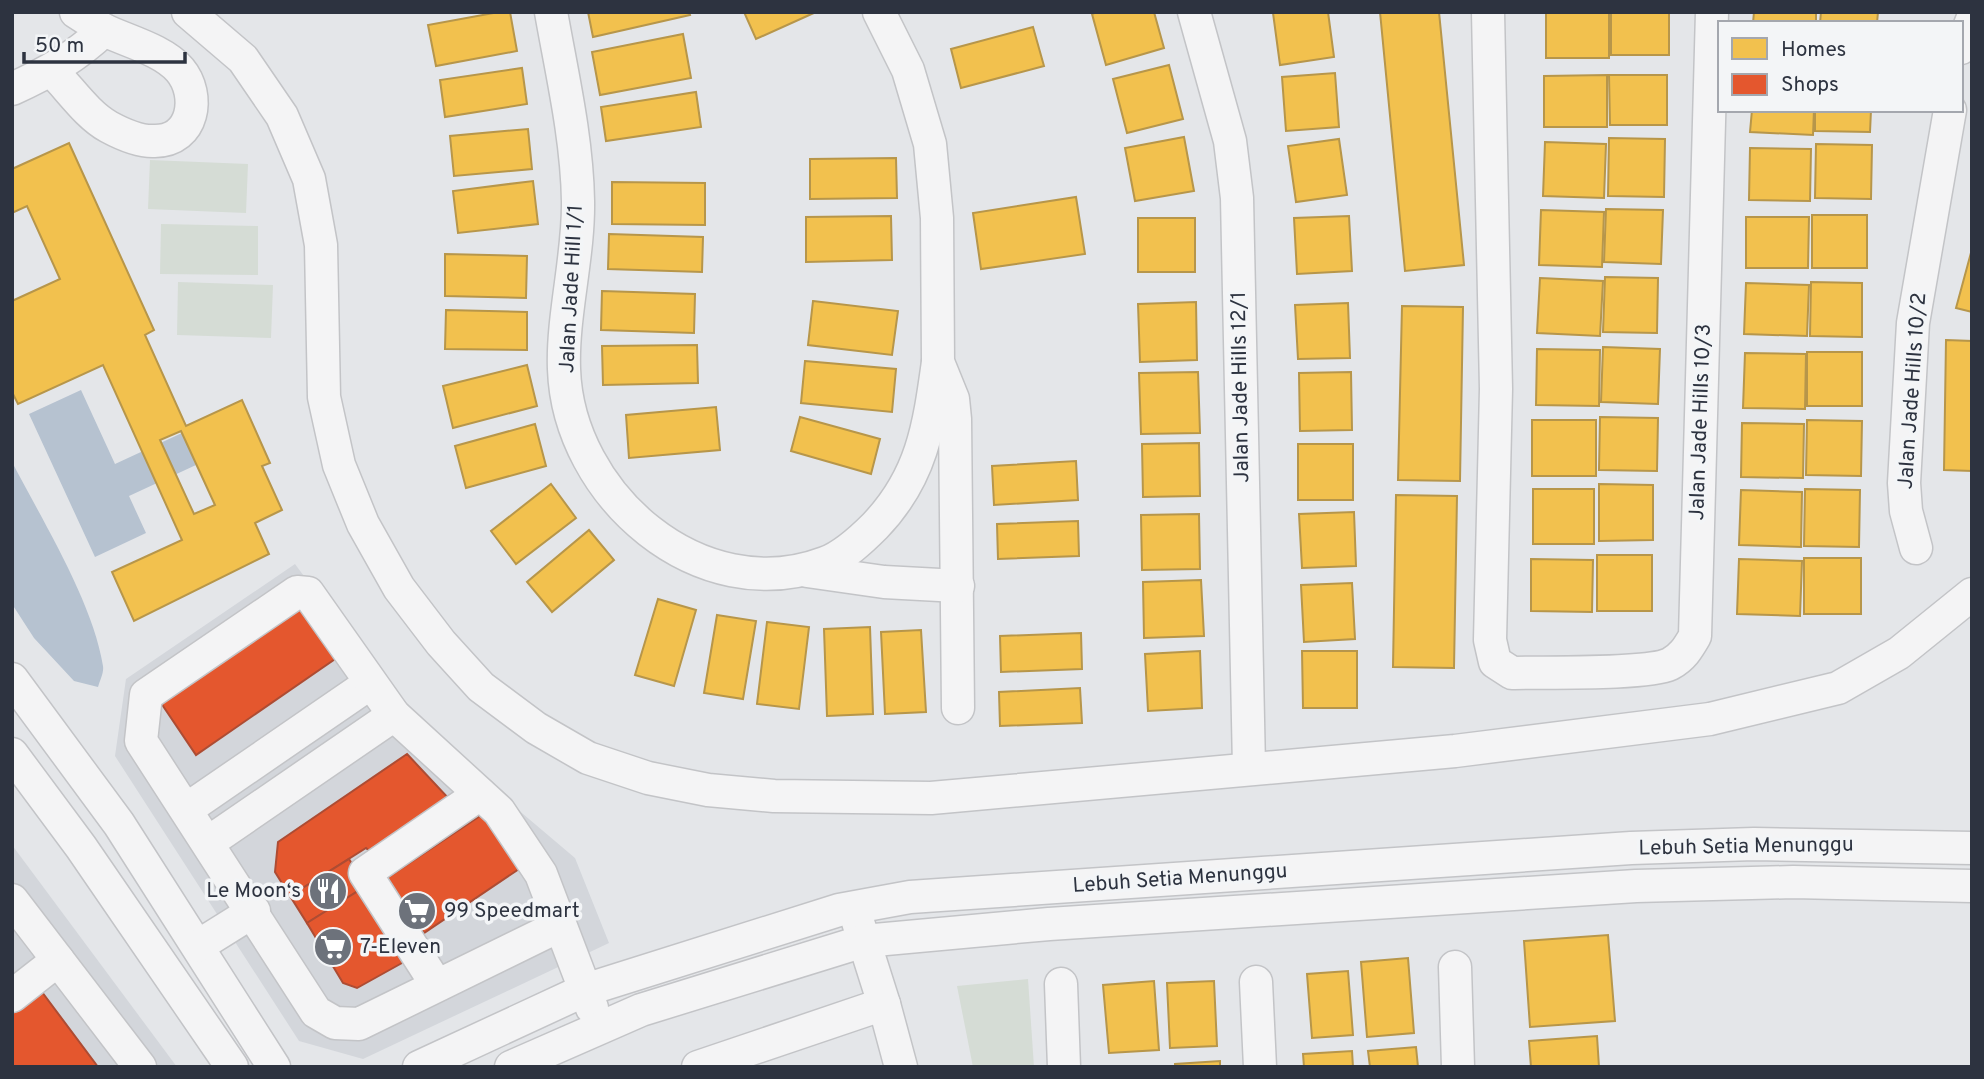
<svg xmlns="http://www.w3.org/2000/svg" width="1984" height="1079" font-family="Overpass,sans-serif">
<style>
.built{fill:#d3d6db}
.green{fill:#d5dcd5}
.water{fill:#b6c2d0}
.homes{fill:#f2c14e;stroke:#b7964a;stroke-width:2;fill-rule:evenodd}
.shops{fill:#e4572e;stroke:#ad4c33;stroke-width:2}
.lines{fill:none;stroke-linecap:round;stroke-linejoin:round}
.minor-casing{stroke:#c3c4c7;stroke-width:35}
.minor{stroke:#f4f4f5;stroke-width:32}
.labels{text-anchor:middle;dominant-baseline:central;stroke-width:7;stroke-linejoin:round;paint-order:stroke}
.street-label{font-size:21px;fill:#2d3340;stroke:#f3f5f7}
.poi-label{font-size:21px;fill:#2d3340;stroke:#f3f5f7;text-anchor:start}
</style>
<rect width="100%" height="100%" fill="#e4e6e9"/>
<g class="built">
<polygon points="295,564 407,716 575,858 609,943 363,1059 299,1041 115,756 126,679"/>
<polygon points="12,845 177,1067 12,1067"/>
</g>
<g class="green">
<polygon points="150,160 248,164 246,213 148,209"/>
<polygon points="161,224 258,226 258,275 160,274"/>
<polygon points="178,282 273,285 271,338 177,335"/>
<polygon points="1028,979 1034,1067 973,1067 957,986"/>
</g>
<g class="water">
<polygon points="81,390 115,464 182,433 196,465 129,496 146,533 95,557 29,414"/>
<path d="M 12,462 C 42,520 93,602 103,666 C 104,673 100,680 98,687 L 74,681 L 34,638 L 12,604 Z"/>
</g>
<g class="homes">
<polygon points="499,12 510,12 517,51 436,66 428,25"/>
<polygon points="588,12 689,12 690,15 593,37"/>
<polygon points="744,12 816,12 756,39"/>
<polygon points="1097,12 1154,12 1164,48 1106,65 1092,14"/>
<polygon points="1328,12 1334,57 1280,65 1273,13"/>
<polygon points="1380,12 1439,12 1464,265 1405,271"/>
<rect x="1546" y="12" width="63" height="46"/>
<rect x="1611" y="12" width="58" height="43"/>
<polygon points="1754,12 1816,12 1816,23 1753,23"/>
<polygon points="1821,12 1878,12 1877,23 1820,23"/>
<polygon points="1033,27 1044,66 961,88 951,49"/>
<polygon points="683,34 691,78 600,95 592,52"/>
<polygon points="1169,65 1183,119 1127,133 1113,79"/>
<polygon points="522,68 527,104 445,117 440,80"/>
<polygon points="1335,73 1339,127 1286,131 1282,77"/>
<polygon points="1607,75 1607,127 1544,127 1544,76"/>
<polygon points="1609,75 1667,75 1667,125 1610,125"/>
<polygon points="696,92 701,127 606,141 601,107"/>
<polygon points="1752,110 1814,110 1813,135 1750,132"/>
<polygon points="1815,110 1871,110 1870,132 1815,131"/>
<polygon points="528,129 532,169 454,176 450,136"/>
<polygon points="1184,137 1194,191 1135,201 1125,148"/>
<polygon points="1609,138 1665,139 1664,197 1608,196"/>
<polygon points="1339,139 1347,195 1296,202 1288,146"/>
<polygon points="1545,142 1606,144 1604,198 1543,196"/>
<path d="M 69,143 L 154,330 L 145,335 L 186,426 L 242,400 L 270,463 L 262,466 L 282,510 L 255,523 L 269,554 L 134,621 L 112,572 L 182,540 L 103,365 L 18,404 L 12,392 L 12,301 L 60,279 L 27,206 L 12,213 L 12,169 ZM 181,431 L 215,505 L 194,514 L 160,440 Z"/>
<polygon points="1816,144 1872,145 1871,199 1815,198"/>
<polygon points="1750,148 1811,149 1810,201 1749,200"/>
<polygon points="896,158 897,198 810,199 810,159"/>
<polygon points="533,181 538,224 458,233 453,191"/>
<polygon points="612,182 705,183 705,225 612,224"/>
<polygon points="1076,197 1085,254 981,269 973,213"/>
<polygon points="1606,209 1663,210 1661,264 1604,262"/>
<polygon points="1541,210 1604,212 1602,267 1539,265"/>
<rect x="1812" y="215" width="55" height="53"/>
<polygon points="891,216 892,260 806,262 806,217"/>
<polygon points="1349,216 1352,271 1297,274 1294,218"/>
<polygon points="1746,217 1809,217 1808,268 1746,268"/>
<rect x="1138" y="218" width="57" height="54"/>
<polygon points="609,234 703,237 702,272 608,269"/>
<polygon points="1972,249 1972,312 1956,308"/>
<polygon points="445,254 527,256 526,298 445,296"/>
<polygon points="1605,277 1658,278 1657,333 1603,332"/>
<polygon points="1540,278 1603,281 1600,336 1537,333"/>
<polygon points="1811,282 1862,283 1862,337 1810,336"/>
<polygon points="1746,283 1809,285 1807,336 1744,334"/>
<polygon points="602,291 695,294 694,333 601,330"/>
<polygon points="813,301 898,311 892,355 808,345"/>
<polygon points="1196,302 1197,360 1140,362 1138,304"/>
<polygon points="1348,303 1350,358 1298,359 1295,305"/>
<polygon points="1402,306 1463,307 1460,481 1398,480"/>
<polygon points="446,310 527,312 527,350 445,349"/>
<polygon points="1946,340 1972,341 1972,471 1944,470"/>
<polygon points="697,345 698,383 603,385 602,346"/>
<polygon points="1603,347 1660,349 1658,404 1601,402"/>
<polygon points="1537,349 1600,350 1599,406 1536,405"/>
<rect x="1807" y="352" width="55" height="54"/>
<polygon points="1745,353 1806,354 1805,409 1743,408"/>
<polygon points="805,361 896,369 892,412 801,403"/>
<polygon points="527,365 537,406 453,428 443,386"/>
<polygon points="1198,372 1200,433 1141,434 1139,373"/>
<polygon points="1351,372 1352,430 1300,431 1299,373"/>
<polygon points="716,407 720,450 629,458 626,415"/>
<polygon points="800,417 880,439 871,474 791,451"/>
<polygon points="1600,417 1658,418 1657,471 1599,470"/>
<rect x="1532" y="420" width="64" height="56"/>
<polygon points="1807,420 1862,421 1861,476 1806,475"/>
<polygon points="1742,423 1804,424 1803,478 1741,477"/>
<polygon points="535,424 546,466 466,488 455,446"/>
<polygon points="1199,443 1200,496 1143,497 1142,444"/>
<rect x="1298" y="444" width="55" height="56"/>
<polygon points="1076,461 1078,500 994,505 992,466"/>
<polygon points="551,484 576,518 516,564 491,531"/>
<polygon points="1599,484 1653,485 1653,540 1599,541"/>
<rect x="1533" y="489" width="61" height="55"/>
<polygon points="1805,489 1860,490 1859,547 1804,546"/>
<polygon points="1741,490 1802,492 1801,547 1739,545"/>
<polygon points="1396,495 1457,496 1454,668 1393,667"/>
<polygon points="1354,512 1356,566 1302,568 1299,514"/>
<polygon points="1199,514 1200,569 1142,570 1141,515"/>
<polygon points="1078,521 1079,556 998,559 997,524"/>
<polygon points="589,530 614,560 552,612 527,582"/>
<rect x="1597" y="555" width="55" height="56"/>
<rect x="1804" y="558" width="57" height="56"/>
<polygon points="1531,559 1593,560 1592,612 1531,611"/>
<polygon points="1739,559 1802,561 1800,616 1737,614"/>
<polygon points="1201,580 1204,636 1144,638 1143,582"/>
<polygon points="1352,583 1355,639 1304,642 1301,585"/>
<polygon points="658,599 696,610 674,686 635,675"/>
<polygon points="717,615 756,621 743,699 704,693"/>
<polygon points="767,622 809,627 799,709 757,704"/>
<polygon points="870,627 873,714 827,716 824,629"/>
<polygon points="921,630 926,712 885,714 881,632"/>
<polygon points="1081,633 1082,669 1001,672 1000,636"/>
<polygon points="1200,651 1202,708 1148,711 1145,654"/>
<polygon points="1302,651 1357,651 1357,708 1303,708"/>
<polygon points="1080,688 1082,723 1000,726 999,692"/>
<polygon points="1608,935 1615,1021 1530,1027 1524,941"/>
<polygon points="1408,958 1414,1033 1367,1037 1361,962"/>
<polygon points="1348,971 1353,1035 1312,1038 1307,974"/>
<polygon points="1154,981 1159,1050 1109,1053 1103,985"/>
<polygon points="1214,981 1217,1046 1170,1048 1167,983"/>
<polygon points="1597,1036 1599,1067 1531,1067 1529,1041"/>
<polygon points="1416,1047 1418,1067 1370,1067 1368,1051"/>
<polygon points="1352,1051 1353,1067 1304,1067 1303,1054"/>
<polygon points="1220,1061 1220,1067 1175,1067 1175,1064"/>
</g>
<g class="shops">
<polygon points="301,603 338,657 196,755 159,700"/>
<polygon points="407,754 452,802 375,856 366,848 290,896 275,872 278,842"/>
<polygon points="483,814 519,869 424,933 387,878"/>
<polygon points="349,859 366,886 307,923 290,896"/>
<polygon points="366,886 411,958 357,988 343,983 307,923"/>
<polygon points="39,988 98,1067 12,1067 12,1008"/>
</g>
<g class="lines">
<defs>
<g id="minor">
<polyline points="188,12 243,59 282,116 309,179 321,245 324,397 339,465 363,524 399,588 441,643 481,687 536,728 588,758 648,778 708,790 774,796 931,798 1455,751 1710,719 1838,688 1899,653 1972,594"/>
<path d="M 551,12 C 562,74 577,138 578,201 C 579,256 562,316 564,369 C 568,495 700,610 825,563 C 844,556 861,540 875,526 C 922,477 929,427 938,362"/>
<polyline points="879,12 908,70 930,144 937,218 938,362 953,399 955,419 958,708"/>
<polyline points="1194,12 1230,141 1237,198 1249,767"/>
<path d="M 1488,12 L 1496,389 L 1490,640 L 1495,662 L 1512,673 C 1545,672 1646,675 1670,664 C 1683,657 1688,648 1695,636 L 1712,12"/>
<polyline points="1961,48 1972,20"/>
<path d="M 52,71 C 70,89 87,115 109,127 C 122,134 141,142 155,141 C 194,141 201,95 180,70 C 163,50 127,41 104,30"/>
<path d="M 12,89 C 47,73 76,57 104,30 L 76,12"/>
<polyline points="1916,548 1906,511 1904,483 1913,323 1950,110"/>
<polyline points="807,571 884,582 958,586"/>
<polyline points="12,679 119,824 274,1067"/>
<polyline points="12,754 81,847 232,1067"/>
<polyline points="187,809 369,684"/>
<polyline points="209,842 394,715"/>
<polyline points="12,900 140,1067"/>
<polyline points="858,922 884,1004"/>
<polyline points="559,926 359,1024 335,1023 316,1012 141,741 146,695 297,592 308,593 394,715 499,811 541,874 592,1008"/>
<polyline points="198,946 254,911"/>
<polyline points="1455,967 1458,1067"/>
<polyline points="1256,982 1260,1067"/>
<polyline points="436,984 365,873 480,794"/>
<polyline points="1061,984 1064,1067"/>
<polyline points="12,996 58,960"/>
<polyline points="419,1067 585,990 839,910 910,897 1631,848 1754,844 1972,848"/>
<polyline points="511,1067 641,1010 864,941 1049,924 1636,886 1793,882 1972,886"/>
<polyline points="698,1067 884,1004 901,1067"/>
</g>
</defs>
<use href="#minor" class="minor-casing"/>
<use href="#minor" class="minor"/>
</g>
<defs>
<symbol id="restaurant-disc" viewBox="-11 -11 22 22"><circle r="9.5" fill="#6d727b" stroke="#f3f5f7"/><path d="M-5-6h1v4h1v-4h1v4h1v-4h1v5L-1.5 .5V6h-2V.5L-5-1ZM5-6V6H3V1.5H1.5Q1.5-4 5-6Z" fill="#fff"/></symbol>
<symbol id="supermarket-disc" viewBox="-11 -11 22 22"><circle r="9.5" fill="#6d727b" stroke="#f3f5f7"/><path d="M-6-5.5h2.5l.6 2H6L4.5 2H-2.5L-4.4-4H-6ZM-1.5 3.2a1.3 1.3 0 1 0 .1 0ZM3 3.2a1.3 1.3 0 1 0 .1 0Z" fill="#fff"/></symbol>
</defs>
<g fill-rule="evenodd">
<use href="#restaurant-disc" x="306" y="869" width="44" height="44"/>
<use href="#supermarket-disc" x="395" y="889" width="44" height="44"/>
<use href="#supermarket-disc" x="311" y="925" width="44" height="44"/>
</g>
<g class="labels">
<g class="street-label">
<text transform="translate(572 289) rotate(-87)">Jalan Jade Hill 1/1</text>
<text transform="translate(1241 387) rotate(-91)">Jalan Jade Hills 12/1</text>
<text transform="translate(1913 391) rotate(-86)">Jalan Jade Hills 10/2</text>
<text transform="translate(1701 422) rotate(-88)">Jalan Jade Hills 10/3</text>
<text transform="translate(1746 847) rotate(-1)">Lebuh Setia Menunggu</text>
<text transform="translate(1180 879) rotate(-4)">Lebuh Setia Menunggu</text>
</g>
<g class="poi-label">
<text x="301" y="891" text-anchor="end">Le Moon‘s</text>
<text x="444" y="911">99 Speedmart</text>
<text x="360" y="947">7-Eleven</text>
</g>
</g>
<rect width="1984" height="1079" fill="none" stroke="#2d3340" stroke-width="28"/>
<rect x="1718" y="21" width="245" height="91" fill="#f3f5f7" stroke="#a4a7ae" stroke-width="2"/>
<rect x="1732" y="38" width="35" height="21" fill="#f2c14e" stroke="#a4a7ae" stroke-width="2"/>
<text x="1781" y="56" font-size="21" fill="#2d3340">Homes</text>
<rect x="1732" y="74" width="35" height="21" fill="#e4572e" stroke="#a4a7ae" stroke-width="2"/>
<text x="1781" y="91" font-size="21" fill="#2d3340">Shops</text>
<path d="M24 52v10h161v-10" fill="none" stroke="#2d3340" stroke-width="3.5"/>
<text x="35" y="52" font-size="21" fill="#2d3340" stroke="#f3f5f7" stroke-width="5" paint-order="stroke">50 m</text>
</svg>
